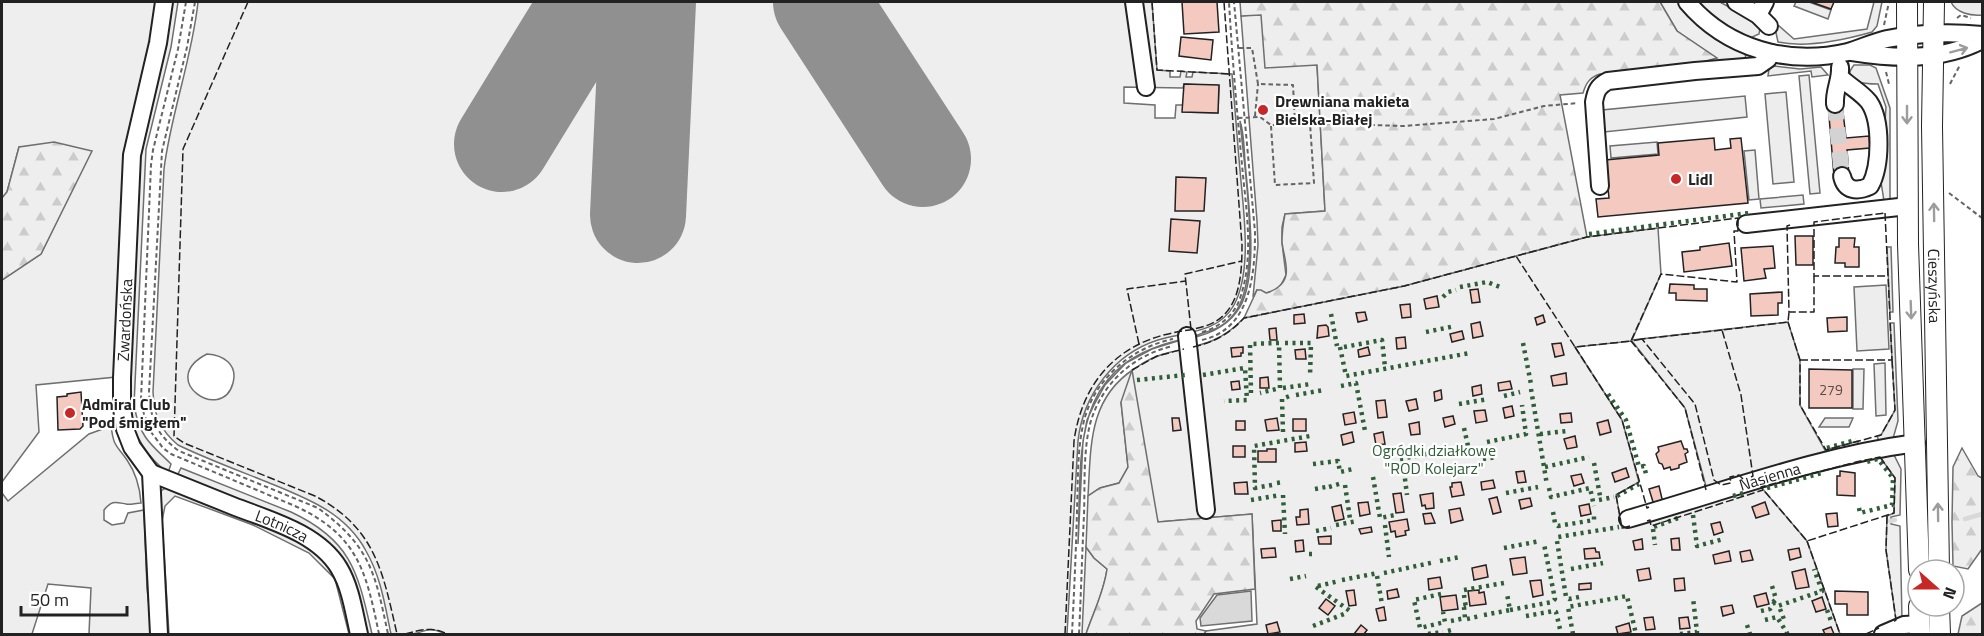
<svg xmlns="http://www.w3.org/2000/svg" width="1984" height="636" font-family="'Titillium Web',sans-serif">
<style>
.green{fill:#eee;stroke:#6f6f6f;stroke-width:1.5;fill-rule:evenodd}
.forest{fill:url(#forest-firs);stroke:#6f6f6f;stroke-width:1.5}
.parking{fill:#ededed;stroke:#6f6f6f;stroke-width:1.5}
.water{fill:#d9d9d9;stroke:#6f6f6f;stroke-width:1.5}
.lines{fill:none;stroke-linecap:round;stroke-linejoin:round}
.stream{stroke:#d9d9d9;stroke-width:4.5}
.runway{stroke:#909090;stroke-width:96}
.building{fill:#f3c9c0;stroke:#222;stroke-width:1.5}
.minor-tunnel{stroke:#d3d3d3;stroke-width:16;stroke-dasharray:16 8;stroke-linecap:butt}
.minor-casing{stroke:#222;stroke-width:20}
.major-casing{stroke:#222;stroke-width:22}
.path{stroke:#646464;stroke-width:2;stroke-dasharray:4.5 3;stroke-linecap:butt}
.minor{stroke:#fff;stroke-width:16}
.major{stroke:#fff;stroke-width:20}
.hedge{stroke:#2f5e38;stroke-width:4.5;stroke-dasharray:3 4.5;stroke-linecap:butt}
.fence{stroke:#222;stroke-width:1.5;stroke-dasharray:8 3;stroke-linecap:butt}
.oneway{stroke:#9c9c9c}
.poi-dot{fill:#c62828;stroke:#fff;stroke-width:2}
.labels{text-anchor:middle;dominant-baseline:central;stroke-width:4.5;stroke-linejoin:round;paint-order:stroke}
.number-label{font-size:14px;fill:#564c4a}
.poi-label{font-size:16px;font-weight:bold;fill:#222;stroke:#fff;text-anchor:start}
.street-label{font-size:16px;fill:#222;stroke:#fff}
.park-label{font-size:16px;fill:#2f5e38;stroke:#fff}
</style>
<defs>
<pattern id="forest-firs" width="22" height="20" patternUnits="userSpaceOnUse" patternTransform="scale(1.5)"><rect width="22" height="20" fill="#eee"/><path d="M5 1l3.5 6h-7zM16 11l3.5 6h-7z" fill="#ccc"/></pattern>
</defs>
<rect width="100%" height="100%" fill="#fff"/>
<g class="green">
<polygon points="2,2 159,2 125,154 116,377 36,385 39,432 2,482 2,280 41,254 91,151 19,147 7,192 2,198"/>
<polygon points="171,2 178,2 171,47 146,149 134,405 129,406 137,163"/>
<path d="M 198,2 L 1152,2 L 1157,70 L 1170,71 L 1170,77 L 1180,77 L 1181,71 L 1187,72 L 1186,77 L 1192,77 L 1193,72 L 1232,74 C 1235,106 1237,138 1240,170 C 1243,208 1253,270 1234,305 C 1219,333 1185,332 1158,340 C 1114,354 1083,395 1078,441 L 1067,634 L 445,634 C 426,625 428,632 412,634 C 405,636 398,634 391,634 C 385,606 381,577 366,551 C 345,512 306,498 267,482 C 237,470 207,459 178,445 C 160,430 154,415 153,392 L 164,169 C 171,113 192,59 198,2 ZM 1184,84 L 1219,86 L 1218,113 L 1183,112 L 1183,105 L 1176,105 L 1175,118 L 1155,118 L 1155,105 L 1124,103 L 1124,87 L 1183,88 ZM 207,354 C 223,355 238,364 233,383 C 222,424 156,380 207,354 Z"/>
<path d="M 1660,2 L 1678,2 C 1696,22 1721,42 1745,53 L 1746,60 L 1695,64 L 1716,58 L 1677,31 Z"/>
<polygon points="1696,2 1720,2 1756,22 1760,28 1759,34 1748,39 1726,27"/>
<path d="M 1874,2 L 1882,2 L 1877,26 L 1872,32 C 1844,40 1806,48 1778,42 L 1775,28 L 1779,26 L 1794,39 L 1867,29 Z"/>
<path d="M 1951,2 L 1982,2 L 1982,15 C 1971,16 1956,13 1951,2 Z"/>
<polygon points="1261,14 1317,65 1325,211 1285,214 1282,227 1282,243 1286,275 1281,285 1274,291 1266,293 1257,290 1253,297 1258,245 1257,221 1241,16"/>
<path d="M 1854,65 L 1870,65 L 1876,68 L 1890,108 L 1890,201 L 1884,201 L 1881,182 L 1886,107 L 1878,84 C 1867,84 1839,83 1854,65 Z"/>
<polygon points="1774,66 1800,69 1821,67 1828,75 1812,77 1811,71 1768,76 1769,69"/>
<path d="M 1240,121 C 1244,132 1244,149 1245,161 C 1248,200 1259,273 1240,307 C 1229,326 1211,334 1191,338 C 1206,330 1220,332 1234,314 C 1263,277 1244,167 1240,121 Z"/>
<path d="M 1658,228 L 1661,274 L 1632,340 L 1788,322 L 1800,360 L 1800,405 L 1825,450 L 1858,441 L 1858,450 L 1707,490 L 1685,408 L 1632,341 L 1575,347 L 1622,420 L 1639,482 L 1616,495 L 1622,528 L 1760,485 L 1856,462 L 1761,487 L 1807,541 L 1840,634 L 1204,634 L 1206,631 L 1257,624 L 1252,514 L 1158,522 L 1121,402 L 1128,467 L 1119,483 L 1100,488 L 1088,496 C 1091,447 1088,399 1134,369 C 1145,361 1157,355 1171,352 C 1202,345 1221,342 1244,318 L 1404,286 L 1587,237 Z"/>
<polygon points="1887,247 1891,247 1893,312 1890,312"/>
<polygon points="1890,323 1894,323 1898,421 1892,442 1880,444 1877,436 1881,435 1895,410"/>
<path d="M 1184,339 L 1152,349 L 1126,363 L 1105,385 L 1094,405 L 1087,420 L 1083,441 L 1078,544 C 1082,449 1068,364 1184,339 Z"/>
<path d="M 135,410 C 141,439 152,445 171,464 L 168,473 C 147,457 134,436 129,411 Z"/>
<path d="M 111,426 C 114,448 116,444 127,460 C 136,473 140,488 141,503 C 136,503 130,505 126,504 C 115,502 112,500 104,510 L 104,520 L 112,525 L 124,523 L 128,513 L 144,510 L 147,588 L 152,634 L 89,634 L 91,588 L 48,584 L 32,634 L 2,634 L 2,493 L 8,501 L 89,434 Z"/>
<polygon points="1893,453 1901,469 1900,515 1891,517 1891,524 1900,526 1902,619 1896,620 1886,550 1887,516 1894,513 1895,478 1880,457 1866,460"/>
<path d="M 181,468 L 291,512 C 353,541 358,574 372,634 L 365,634 L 338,556 L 176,478 Z"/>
<polygon points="167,487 242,515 313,548 336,574 354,634 349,634 335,579 309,553 253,525 175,496 165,506 162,521 169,634 165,634 159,495 161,491"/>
<path d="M 1086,547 L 1094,558 L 1107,569 C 1104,592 1093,613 1086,634 L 1082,634 Z"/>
</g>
<g class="forest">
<path d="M 1240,2 L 1660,2 L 1677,31 L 1717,58 L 1695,64 L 1600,74 C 1590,77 1586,83 1583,93 L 1560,95 L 1587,237 L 1404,286 L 1244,318 L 1257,290 L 1261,290 L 1266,293 C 1274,291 1284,285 1286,275 C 1288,266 1283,252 1282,242 C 1282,232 1283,224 1285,214 L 1325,211 L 1317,65 L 1265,68 L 1261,15 L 1241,16 Z"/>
<polygon points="54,142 92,151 41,254 2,280 2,198 7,192 19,147"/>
<path d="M 1132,370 L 1158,522 L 1252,514 L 1255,589 L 1214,594 L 1196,621 L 1197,629 L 1206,631 L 1204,634 L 1086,634 C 1093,613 1104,592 1107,569 L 1094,558 L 1086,547 L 1088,496 L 1100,488 L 1119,483 L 1128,467 L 1121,402 Z"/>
<polygon points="1962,448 1978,476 1982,478 1982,549 1968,569 1953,566 1952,522 1953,467"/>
<polygon points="1982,603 1982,634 1958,634 1962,616"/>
</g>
<g class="parking">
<polygon points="1796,2 1809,2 1831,10 1828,19 1794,6"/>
<polygon points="1809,75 1820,193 1810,194 1799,76"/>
<polygon points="1786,92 1794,182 1773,184 1765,94"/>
<polygon points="1745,96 1747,117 1604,132 1602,110"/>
<polygon points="1657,142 1658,154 1611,158 1610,146"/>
<polygon points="1755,150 1759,199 1749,200 1744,151"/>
<polygon points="1803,195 1804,204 1761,208 1760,199"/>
<polygon points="1886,285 1889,349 1857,351 1854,287"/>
<polygon points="1885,363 1886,415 1876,416 1874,364"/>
<polygon points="1853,369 1864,369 1863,409 1853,409"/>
<polygon points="1825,418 1853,418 1849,427 1819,427"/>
</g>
<polygon class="water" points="1251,591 1252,621 1201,626 1200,618 1217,595"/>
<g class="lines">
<g class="stream">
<polyline points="1965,519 1982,514"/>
<polyline points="1890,521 1895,520"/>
</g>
<g class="runway">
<polyline points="821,2 923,159"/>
<polyline points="502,144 589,2"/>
<polyline points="638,215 648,2"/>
</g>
</g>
<g class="building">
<polygon points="1182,2 1217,2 1219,32 1184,34"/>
<polygon points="1811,2 1834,2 1831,9"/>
<polygon points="1181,37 1213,40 1211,60 1179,56"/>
<polygon points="1184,84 1219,85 1218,113 1182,112"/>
<polygon points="1842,103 1846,138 1869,136 1870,148 1847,150 1849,175 1834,176 1828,104"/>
<polygon points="1714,138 1715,150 1731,148 1730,139 1741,138 1748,203 1598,217 1596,199 1609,198 1605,160 1659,155 1658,143"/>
<polygon points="1176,177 1206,178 1204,211 1175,211"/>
<polygon points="1171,219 1200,221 1197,253 1169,251"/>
<polygon points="1795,236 1813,236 1813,265 1796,265"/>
<polygon points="1839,238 1855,238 1854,247 1859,247 1859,267 1845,267 1845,263 1835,263 1836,247 1839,247"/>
<polygon points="1729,243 1732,266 1684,272 1682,252 1700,250 1700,247"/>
<polygon points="1773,246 1775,268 1764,269 1766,278 1744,281 1741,248"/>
<polygon points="1670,284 1694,285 1694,289 1707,289 1707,301 1676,300 1676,293 1669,293"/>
<polygon points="1478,289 1480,302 1472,303 1470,290"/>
<polygon points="1782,292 1782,303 1778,303 1778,315 1751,316 1750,294"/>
<polygon points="1437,296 1439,307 1426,309 1424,299"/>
<polygon points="1410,304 1411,317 1402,318 1400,305"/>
<polygon points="1365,312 1367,320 1358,322 1356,313"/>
<polygon points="1304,314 1305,323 1294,324 1294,315"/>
<polygon points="1543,315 1545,322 1537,325 1535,318"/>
<polygon points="1847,317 1847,331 1828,332 1827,318"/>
<polygon points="1480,322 1483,336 1473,338 1471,324"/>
<polygon points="1326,325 1328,327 1329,336 1317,338 1318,326"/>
<polygon points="1276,328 1277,340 1270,340 1269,329"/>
<polygon points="1462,331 1464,339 1452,342 1450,334"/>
<polygon points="1405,337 1406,348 1397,349 1396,338"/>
<polygon points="1561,343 1564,355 1555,357 1552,344"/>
<polygon points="1243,347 1243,353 1241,353 1241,356 1232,357 1231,348"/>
<polygon points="1368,347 1370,355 1359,357 1358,350"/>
<polygon points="1305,349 1306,359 1296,359 1295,350"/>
<polygon points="1809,369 1852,370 1852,408 1809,408"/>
<polygon points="1566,373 1567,384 1553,386 1551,376"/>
<polygon points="1268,377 1269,388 1260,388 1260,378"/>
<polygon points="1239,381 1240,389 1232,390 1231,382"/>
<polygon points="1510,381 1512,389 1499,391 1498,383"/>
<polygon points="1481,385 1482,394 1473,396 1472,387"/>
<polygon points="1441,390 1442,399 1435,401 1434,392"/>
<polygon points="81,392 83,426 80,429 58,430 57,397 67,396 67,394"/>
<polygon points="1416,399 1418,409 1409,411 1406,401"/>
<polygon points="1385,400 1387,417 1378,418 1376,401"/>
<polygon points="1512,406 1514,416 1505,418 1503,408"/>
<polygon points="1485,410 1487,421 1476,423 1474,411"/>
<polygon points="1354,412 1356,423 1345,425 1343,414"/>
<polygon points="1571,413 1572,422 1561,423 1560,414"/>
<polygon points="1453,416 1455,424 1445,427 1443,418"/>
<polygon points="1172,418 1179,418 1181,430 1173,431"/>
<polygon points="1277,418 1279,430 1267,431 1265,420"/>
<rect x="1293" y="419" width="13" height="12"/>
<polygon points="1608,420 1611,432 1600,435 1597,423"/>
<rect x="1236" y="421" width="9" height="9"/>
<polygon points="1419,422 1420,434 1411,435 1409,424"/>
<polygon points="1352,432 1354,442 1343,445 1341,435"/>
<polygon points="1383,432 1385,444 1376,445 1374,434"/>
<polygon points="1575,436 1577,447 1567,449 1564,439"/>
<polygon points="1681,441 1684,449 1687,449 1688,452 1685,454 1687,462 1679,465 1679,468 1671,470 1670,467 1664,469 1662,464 1659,463 1656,454 1659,451 1658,447"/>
<polygon points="1306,442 1307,451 1295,452 1295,443"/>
<rect x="1233" y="446" width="12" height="11"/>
<polygon points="1267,449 1276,449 1276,462 1258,462 1258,451 1267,451"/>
<polygon points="1626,468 1629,477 1615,482 1612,473"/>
<polygon points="1524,471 1526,482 1518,483 1516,472"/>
<polygon points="1840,471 1855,473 1855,496 1837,495 1837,476 1840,476"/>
<polygon points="1581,474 1584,483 1574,486 1571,476"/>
<polygon points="1493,480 1495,488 1482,490 1481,482"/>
<polygon points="1247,482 1248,494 1235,494 1234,483"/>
<polygon points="1461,482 1464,495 1452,497 1450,487 1452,487 1452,483"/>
<polygon points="1659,486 1663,503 1654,505 1649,489"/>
<polygon points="1401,493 1404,512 1396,513 1393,494"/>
<polygon points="1433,493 1434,508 1426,509 1425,505 1422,506 1420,495"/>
<polygon points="1497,497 1501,512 1493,514 1489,499"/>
<polygon points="1530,498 1532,506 1521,509 1519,500"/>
<polygon points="1368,502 1370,514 1360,516 1358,503"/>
<polygon points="1765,502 1769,514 1756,518 1752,507"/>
<polygon points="1589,504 1591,514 1581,516 1579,506"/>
<polygon points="1341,505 1344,519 1335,521 1332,507"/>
<polygon points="1460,508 1463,520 1451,523 1449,510"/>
<polygon points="1308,509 1309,524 1297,525 1296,517 1300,517 1300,510"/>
<polygon points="1431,513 1435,523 1425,524 1423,514"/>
<polygon points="1837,513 1838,526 1828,527 1826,514"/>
<polygon points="1407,519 1409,530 1405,531 1406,535 1396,537 1395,531 1391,532 1389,522"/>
<polygon points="1281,520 1281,531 1273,531 1272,521"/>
<polygon points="1720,522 1723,532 1714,535 1711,524"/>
<polygon points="1371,527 1372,532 1361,534 1359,529"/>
<polygon points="1331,536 1331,544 1319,544 1318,537"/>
<polygon points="1679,538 1680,550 1672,550 1671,539"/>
<polygon points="1642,539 1643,549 1635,550 1633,541"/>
<polygon points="1303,540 1304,551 1296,552 1295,541"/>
<polygon points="1275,548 1276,557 1262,558 1261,549"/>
<polygon points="1595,548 1596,552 1599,552 1600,558 1585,559 1584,549"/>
<polygon points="1799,548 1801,557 1790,560 1788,550"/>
<polygon points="1750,550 1753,560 1742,562 1740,552"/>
<polygon points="1729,551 1731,561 1715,564 1713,555"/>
<polygon points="1525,557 1527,573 1513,575 1510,559"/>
<polygon points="1486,565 1488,577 1474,580 1472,568"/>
<polygon points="1649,568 1651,579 1639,581 1637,570"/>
<polygon points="1805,569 1809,587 1796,589 1792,572"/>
<polygon points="1440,577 1442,588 1429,590 1428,579"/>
<polygon points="1684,578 1685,590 1675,591 1674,579"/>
<polygon points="1541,580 1543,595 1533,597 1530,581"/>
<polygon points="1591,583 1591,589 1579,590 1579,584"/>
<polygon points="1397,589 1399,597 1388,599 1387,591"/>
<polygon points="1354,590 1356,605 1349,606 1346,591"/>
<polygon points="1479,590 1479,593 1484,592 1486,604 1470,606 1468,591"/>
<polygon points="1835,591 1868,592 1868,615 1847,615 1847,604 1835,604"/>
<polygon points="1766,593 1769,604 1757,607 1754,596"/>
<polygon points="1456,595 1458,609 1442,611 1440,597"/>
<polygon points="1822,597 1826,609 1816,612 1812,601"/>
<polygon points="1326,599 1335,606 1328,615 1319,608"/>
<polygon points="1732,605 1734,613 1723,616 1721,607"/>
<polygon points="1384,607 1386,620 1379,621 1376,609"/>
<polygon points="1653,617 1655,629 1646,630 1644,618"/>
<polygon points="1688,617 1690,628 1680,629 1679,618"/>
<polygon points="1277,622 1280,632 1268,634 1266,625"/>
<polygon points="1629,623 1631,632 1618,634 1616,627"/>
<polygon points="1361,625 1367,630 1364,634 1354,634"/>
<polygon points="1831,627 1834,634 1825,634 1823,630"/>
</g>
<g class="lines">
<polyline class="minor-tunnel" points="1835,104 1842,176"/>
<defs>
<g id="minor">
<polyline points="1134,2 1146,87"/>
<path d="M 1687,2 C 1727,49 1788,66 1848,52 C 1861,48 1874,42 1887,39 C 1918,33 1952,32 1982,35"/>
<polyline points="1736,2 1758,15 1769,26"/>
<polyline points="1758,15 1765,2"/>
<path d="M 1852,52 C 1896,59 1942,61 1982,40"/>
<path d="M 1840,77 C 1849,86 1861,92 1869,102 C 1882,121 1881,166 1870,186 C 1857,192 1845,191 1842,176"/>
<path d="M 1835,104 C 1834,90 1841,80 1840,67"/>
<path d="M 1600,186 L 1594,102 C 1596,91 1598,86 1608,81 L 1695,71 L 1758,66 L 1768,59 L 1771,53"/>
<polyline points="1746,224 1908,206"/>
<polyline points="1187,336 1206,510"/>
<path id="s1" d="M 151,473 C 178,484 205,495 233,506 C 269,520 318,533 339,568 C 351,588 354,613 359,634"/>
<path id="s2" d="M 1628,519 C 1723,492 1818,456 1916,443"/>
<path id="s3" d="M 159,634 L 151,473 L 132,447 L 125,429 L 122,408 L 122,378 L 132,155 L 158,43 L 164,2"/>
<polyline points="1883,634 1904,625 1920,624"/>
</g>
<g id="major">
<polyline points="1907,2 1908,244 1919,570"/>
<path id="s4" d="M 1934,2 L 1932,126 L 1939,570"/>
<polyline points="1919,606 1920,634"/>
<polyline points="1939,606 1940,634"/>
</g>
</defs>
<use href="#minor" class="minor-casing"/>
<use href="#major" class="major-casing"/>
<g class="path">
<path d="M 186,2 L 178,49 L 153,150 L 151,165 L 141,399 L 144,414 L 151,432 L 163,448 L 171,454 L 295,506 C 358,535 366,571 379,634"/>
<path d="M 195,2 L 187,47 L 162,151 L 149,392 C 151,421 156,434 179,451 L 318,508 C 371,547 375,573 388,634"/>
<polyline points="1957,18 1961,15 1971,18"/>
<polyline points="1884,25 1889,2"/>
<polyline points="1239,48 1252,48 1258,84 1293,85 1295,123"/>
<polyline points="1886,72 1889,84"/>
<polyline points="1950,84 1960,65"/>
<polyline points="1255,116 1258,84"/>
<polyline points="1238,118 1260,117 1271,125 1310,123 1404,126 1494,119 1544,106 1578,103"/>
<polyline points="1271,126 1275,185 1314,183 1310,123"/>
<polyline points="1949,193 1982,218"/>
<path d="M 1202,332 C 1218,328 1233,316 1239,301 C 1255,259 1246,209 1242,165 C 1237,111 1232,56 1229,2"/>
<path d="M 1202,340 C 1251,329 1255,274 1255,232 L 1234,2"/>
<path d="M 1072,634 C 1074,593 1076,552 1077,511 C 1078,483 1077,453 1083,425 C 1092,381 1130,348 1173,339"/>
<path d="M 1079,634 C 1081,595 1082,555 1084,515 C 1085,486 1083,453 1090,424 C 1101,384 1133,355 1173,346"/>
</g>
<use href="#minor" class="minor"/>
<use href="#major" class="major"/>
<g class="hedge">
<polyline points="1589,234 1749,213"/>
<polyline points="1460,287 1487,282 1500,287"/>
<polyline points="1443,297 1448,292 1456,290"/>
<polyline points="1331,314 1337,346"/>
<polyline points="1426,332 1455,326"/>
<polyline points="1285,343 1311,343 1310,376"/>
<polyline points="1523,343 1531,384"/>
<polyline points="1340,347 1346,376 1470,353"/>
<polyline points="1344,347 1382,340 1385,367"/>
<polyline points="1203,375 1245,368 1247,400 1224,401"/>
<polyline points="1137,380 1185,375"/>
<polyline points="1341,386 1356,383 1365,431"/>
<polyline points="1283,388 1311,384"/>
<polyline points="1531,389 1547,485"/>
<polyline points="1251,393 1250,344 1279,343 1280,388 1260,393"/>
<polyline points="1608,394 1626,420 1639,467 1644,466 1646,474"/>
<polyline points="1296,395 1324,390"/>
<polyline points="1504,396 1520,392"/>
<polyline points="1459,404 1488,399"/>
<polyline points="1464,428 1468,446"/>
<polyline points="1283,432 1282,399 1292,395"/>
<polyline points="1540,434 1567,431"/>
<polyline points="1487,442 1526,434 1522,405"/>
<polyline points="1827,448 1856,440"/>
<polyline points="1419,451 1420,455 1434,453 1432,442"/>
<polyline points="1400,459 1416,456"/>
<polyline points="1483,459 1497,457"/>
<polyline points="1594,463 1600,496"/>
<polyline points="1313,464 1338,461 1340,472 1353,469"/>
<polyline points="1545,467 1589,457"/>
<polyline points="1404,471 1407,495"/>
<polyline points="1373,477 1380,518 1395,515"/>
<polyline points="1277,483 1284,482"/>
<polyline points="1272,485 1255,488 1254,446 1310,436"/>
<polyline points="1345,485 1350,519"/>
<polyline points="1329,487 1342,483"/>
<polyline points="1549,488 1551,497 1590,488 1594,506"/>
<polyline points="1767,488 1822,473"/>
<polyline points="1315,489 1326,487"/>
<polyline points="1506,493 1538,487"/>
<polyline points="1283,495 1285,534"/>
<polyline points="1617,496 1639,484"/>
<polyline points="1733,496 1744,493"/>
<polyline points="1251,500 1280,495"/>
<polyline points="1599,500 1614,497"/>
<polyline points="1859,508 1860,513 1892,505 1893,478 1878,459 1866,462"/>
<polyline points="1553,512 1555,523 1558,526 1594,520 1594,512"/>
<polyline points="1693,515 1697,546 1724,539"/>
<polyline points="1336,525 1357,521"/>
<polyline points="1385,525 1389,557"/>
<polyline points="1654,527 1678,518"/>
<polyline points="1653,529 1655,545"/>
<polyline points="1316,531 1331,528"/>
<polyline points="1504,548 1540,541"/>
<polyline points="1309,554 1316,554"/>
<polyline points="1440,561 1460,557"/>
<polyline points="1571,569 1603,563"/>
<polyline points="1384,573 1435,562"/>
<polyline points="1377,576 1382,604"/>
<polyline points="1290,579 1306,576"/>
<polyline points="1342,580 1378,573"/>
<polyline points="1318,586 1339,581"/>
<polyline points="1772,586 1776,599 1773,602"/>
<polyline points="1316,587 1350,611"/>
<polyline points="1464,590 1504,583"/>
<polyline points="1441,594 1414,600 1420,628 1445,622 1443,612"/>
<polyline points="1464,595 1466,608"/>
<polyline points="1579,597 1569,599 1566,597 1557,541 1558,537 1619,527"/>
<polyline points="1780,609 1785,622"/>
<polyline points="1510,610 1552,602 1555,599 1544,544"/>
<polyline points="1827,610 1831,621"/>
<polyline points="1761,611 1770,609 1774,603 1778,606 1822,591 1814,569"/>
<polyline points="1484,615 1510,610 1507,594"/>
<polyline points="1526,616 1554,611 1556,612 1560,629"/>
<polyline points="1467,619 1480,616"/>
<polyline points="1765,620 1777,617 1787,633 1786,634"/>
<polyline points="1451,621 1465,618 1464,607 1460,608"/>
<polyline points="1747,625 1750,634"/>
<polyline points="1313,626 1344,614"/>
<polyline points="1448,631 1455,629"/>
<polyline points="1561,633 1561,634"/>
<polyline points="1428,634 1443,632"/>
<polyline points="1573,634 1568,607 1627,596 1636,634"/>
<polyline points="1680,634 1697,632 1693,598"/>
</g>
<g class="fence">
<path d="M 248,2 L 183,149 L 174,436 L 184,443 L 315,496 C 376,528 383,573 397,634"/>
<polyline points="1152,2 1157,70 1229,74"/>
<polygon points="1885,213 1888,276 1814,276 1814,222"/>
<polygon points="1738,218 1738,231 1734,231 1737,282 1661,274 1631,341 1575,347 1516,256 1587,237"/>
<polyline points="1790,225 1787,226 1789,312 1814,312 1814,276"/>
<polyline points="1788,322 1800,360 1800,405 1826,450 1881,435 1895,410 1892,360"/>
<polyline points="1191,329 1185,274 1242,261"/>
<polyline points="1722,330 1642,339 1695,404 1714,480 1721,485 1731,483 1730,477 1739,475 1743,479"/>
<polyline points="1642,339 1631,341 1685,408 1706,490"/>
<polyline points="1139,344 1127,289 1186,281"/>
<path d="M 1193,347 C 1215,342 1229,334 1244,318 L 1404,286 L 1516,256"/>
<polyline points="1575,347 1622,420 1647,508 1649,507"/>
<polyline points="1800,360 1892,360 1888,276"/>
<polyline points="1132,370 1157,356 1184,349"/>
<polygon points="1880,457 1895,478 1894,513 1807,541 1761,487 1856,462"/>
<polyline points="1751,477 1753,476 1741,395 1722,330 1788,322 1789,312"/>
<polyline points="1887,516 1886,550 1896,620 1893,622"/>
<polyline points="1647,521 1650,520 1651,526 1763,490"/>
<polyline points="1630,526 1622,528 1616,495 1639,482"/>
<polyline points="1807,541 1840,634"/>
<path d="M 405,634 C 421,630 432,626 447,634"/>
<path d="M 1065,634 L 1074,441 C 1082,384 1115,345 1172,333 C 1190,329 1210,329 1224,315 C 1241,298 1242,268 1242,245 L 1224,2"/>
<polyline points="1866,634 1879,628"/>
</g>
</g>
<defs><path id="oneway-shaft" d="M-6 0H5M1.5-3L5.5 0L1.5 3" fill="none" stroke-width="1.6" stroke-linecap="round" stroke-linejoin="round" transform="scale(1.5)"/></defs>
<g class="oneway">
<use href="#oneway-shaft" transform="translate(1959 50) rotate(-15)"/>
<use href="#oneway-shaft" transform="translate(1907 115) rotate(90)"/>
<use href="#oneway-shaft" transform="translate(1934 212) rotate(-91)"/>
<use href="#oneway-shaft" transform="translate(1911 310) rotate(88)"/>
<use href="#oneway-shaft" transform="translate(1938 512) rotate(-91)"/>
</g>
<g class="poi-dot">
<circle cx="1263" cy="110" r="6"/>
<circle cx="1676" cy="179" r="6"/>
<circle cx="70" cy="413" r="6"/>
</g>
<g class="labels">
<g class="number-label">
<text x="1831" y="389">279</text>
</g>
<g class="poi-label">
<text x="1275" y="101">Drewniana makieta<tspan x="1275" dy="18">Bielska-Białej</tspan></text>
<text x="1688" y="179">Lidl</text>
<text x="82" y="404">Admiral Club<tspan x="82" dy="18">"Pod śmigłem"</tspan></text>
</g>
<g class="street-label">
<text stroke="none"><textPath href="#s4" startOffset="284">Cieszyńska</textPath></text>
<text stroke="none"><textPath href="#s3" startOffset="322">Zwardońska</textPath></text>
<text stroke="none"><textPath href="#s2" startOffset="148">Nasienna</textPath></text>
<text stroke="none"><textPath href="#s1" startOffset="141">Lotnicza</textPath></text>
</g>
<g class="park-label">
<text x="1434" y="450">Ogródki działkowe<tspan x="1434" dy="18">"ROD Kolejarz"</tspan></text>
</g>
</g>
<rect width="1984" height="636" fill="none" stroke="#222222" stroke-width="6"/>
<g transform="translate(1936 588) rotate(111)"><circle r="28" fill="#ffffff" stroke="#a7a7a7" stroke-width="1.5"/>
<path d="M0-4.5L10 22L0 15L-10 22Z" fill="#c62828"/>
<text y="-9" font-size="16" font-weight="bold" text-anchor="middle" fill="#222222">N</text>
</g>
<path d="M21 606v9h106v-9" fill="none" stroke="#222222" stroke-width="3"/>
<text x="30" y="606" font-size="18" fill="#222222" stroke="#ffffff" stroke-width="4.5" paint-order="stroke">50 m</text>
</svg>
